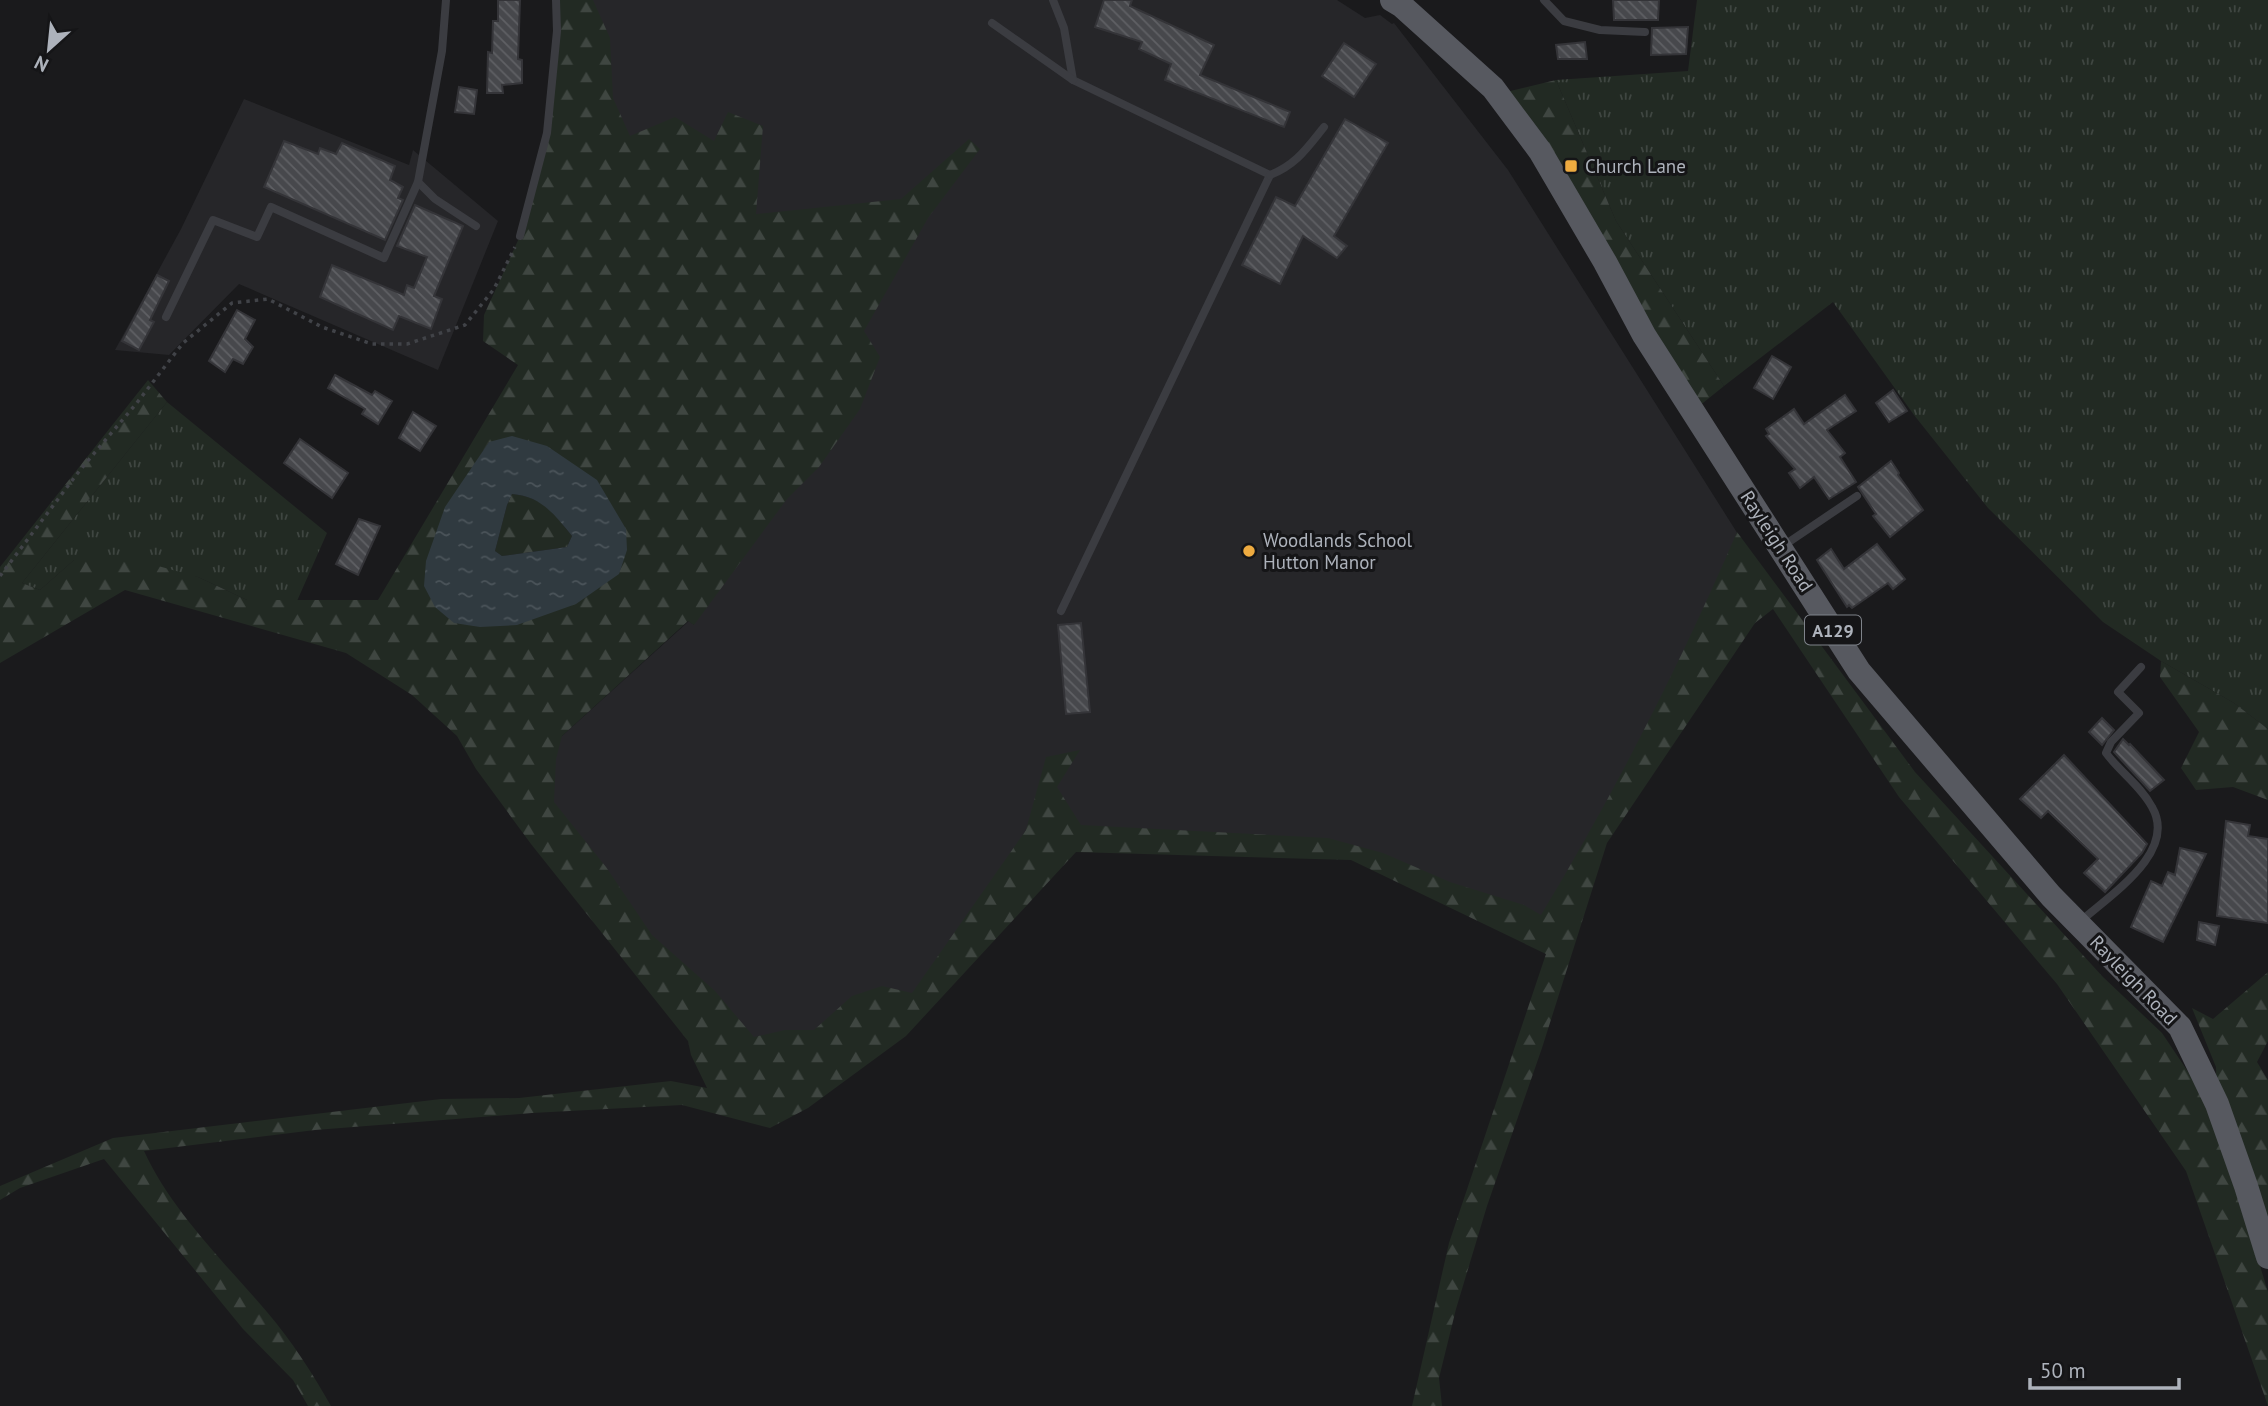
<svg xmlns="http://www.w3.org/2000/svg" width="2268" height="1406" font-family="'PT Sans',sans-serif">
<style>
.built{fill:#262629}
.grass{fill:url(#grass-tufts)}
.forest{fill:url(#forest-firs);fill-rule:evenodd}
.water{fill:url(#water-ripples);fill-rule:evenodd}
.building{fill:url(#building-back-hatch);stroke:#343438;stroke-width:2}
.lines{fill:none;stroke-linecap:round;stroke-linejoin:round}
.path{stroke:#414348;stroke-width:3.5;stroke-dasharray:3.5 5;stroke-linecap:butt}
.lane{stroke:#3b3c41;stroke-width:8}
.primary{stroke:#575960;stroke-width:24}
.poi-dot{fill:#eeab40;stroke:#151517;stroke-width:2.5}
.labels{text-anchor:middle;dominant-baseline:central;stroke-width:6;stroke-linejoin:round;paint-order:stroke}
.shield{fill:#151517;stroke:#7f838a;stroke-width:2}
.shield-label{font-size:18px;font-weight:bold;fill:#adb2bb}
.poi-label{font-size:19px;fill:#adb2bb;stroke:#151517;text-anchor:start}
.street-label{font-size:19px;fill:#adb2bb;stroke:#151517}
</style>
<defs>
<pattern id="grass-tufts" width="24" height="20" patternUnits="userSpaceOnUse" patternTransform="scale(1.75)"><rect width="24" height="20" fill="#222a23"/><path d="M3 7l-1-3M5 7V3M7 7l1-3M15 17l-1-3M17 17v-4M19 17l1-3" fill="none" stroke="#3f4641"/></pattern>
<pattern id="forest-firs" width="22" height="20" patternUnits="userSpaceOnUse" patternTransform="scale(1.75)"><rect width="22" height="20" fill="#222a23"/><path d="M5 1l3.5 6h-7zM16 11l3.5 6h-7z" fill="#3f4641"/></pattern>
<pattern id="water-ripples" width="26" height="14" patternUnits="userSpaceOnUse" patternTransform="scale(1.75)"><rect width="26" height="14" fill="#303a40"/><path d="M2 4q2-2 4 0t4 0M15 11q2-2 4 0t4 0" fill="none" stroke="#4b545a"/></pattern>
<pattern id="building-back-hatch" width="6" height="6" patternUnits="userSpaceOnUse" patternTransform="scale(1.75)"><rect width="6" height="6" fill="#47484c"/><path d="M-1 5l2 2M0 0l6 6M5-1l2 2" fill="none" stroke="#5f6064"/></pattern>
</defs>
<rect width="100%" height="100%" fill="#1a1a1c"/>
<g class="built">
<polygon points="570,0 1337,0 1365,18 1380,15 1392,24 1394,23 1508,170 1760,569 1544,933 1357,854 1078,844 797,1107 509,784 689,621 694,625"/>
<polygon points="244,99 409,165 413,150 498,221 438,370 239,284 169,355 115,350 181,229"/>
</g>
<g class="grass">
<polygon points="1697,0 2268,0 2268,729 2234,703 2161,661 2103,622 1988,508 1914,415 1833,302 1724,386 1616,221 1556,80 1688,71"/>
<polygon points="167,402 327,533 297,601 247,600 198,577 74,560 40,590 22,583"/>
</g>
<g class="forest">
<path d="M 556,0 L 593,0 L 610,38 L 613,98 L 630,136 L 675,117 L 714,141 L 728,112 L 763,126 L 756,214 L 901,199 L 969,139 L 980,149 L 928,218 L 864,331 L 880,357 L 860,409 L 819,467 L 787,499 L 694,625 L 688,621 L 562,736 L 556,759 L 554,802 L 606,867 L 652,935 L 715,991 L 754,1037 L 785,1030 L 814,1030 L 852,996 L 882,986 L 912,993 L 1026,830 L 1046,757 L 1080,750 L 1057,787 L 1081,825 L 1328,838 L 1383,853 L 1450,882 L 1524,905 L 1541,915 C 1615,792 1680,665 1737,532 L 1915,772 L 2103,977 L 2162,1033 L 2211,1106 L 2268,1292 L 2268,1406 L 2186,1171 L 2057,984 L 1899,797 L 1773,609 L 1755,623 L 1607,843 L 1542,1048 L 1487,1206 L 1456,1309 L 1439,1378 L 1442,1406 L 1412,1406 L 1449,1243 L 1546,954 L 1351,860 L 1076,852 L 906,1036 L 808,1108 L 770,1128 L 682,1105 L 532,1113 L 315,1130 L 144,1151 C 171,1210 225,1263 267,1312 C 291,1340 313,1374 331,1406 L 308,1406 L 293,1380 L 243,1329 L 104,1159 L 20,1188 L 0,1200 L 0,1186 L 113,1138 L 441,1099 L 519,1098 L 671,1081 L 707,1088 L 691,1055 L 688,1041 L 531,844 L 476,769 L 457,736 L 412,695 L 346,653 L 125,590 L 0,663 L 0,567 L 148,380 L 167,402 L 22,583 L 40,590 L 74,560 L 140,561 L 198,577 L 247,600 L 378,600 L 518,365 L 483,341 L 484,315 L 520,236 L 547,133 ZM 489,442 L 619,574 L 435,607 L 478,459 Z"/>
<polygon points="1556,80 1616,221 1724,386 1693,411 1498,94"/>
<path d="M 512,494 C 544,497 553,513 572,536 L 567,547 L 502,556 L 495,551 L 507,505 Z"/>
<polygon points="2161,661 2234,703 2268,729 2268,800 2233,787 2196,790 2181,768 2199,732 2160,677"/>
<polygon points="2268,972 2268,1041 2257,1062 2268,1080 2268,1257 2217,1104 2216,1067 2192,1008 2213,1019"/>
</g>
<path class="water" d="M 512,436 L 547,446 L 597,480 L 626,529 L 627,550 L 619,574 L 576,604 L 517,625 L 480,627 L 454,623 L 435,607 L 424,586 L 426,561 L 445,507 L 489,442 ZM 512,494 C 541,496 555,515 572,536 L 567,547 L 502,556 L 495,551 L 507,505 Z"/>
<g class="building">
<polygon points="498,0 520,0 518,59 522,60 522,83 502,85 503,93 487,93 488,52 492,53 493,21 498,21"/>
<polygon points="1104,0 1132,0 1130,6 1214,45 1200,75 1290,112 1284,127 1165,80 1171,64 1139,49 1142,42 1095,27"/>
<polygon points="1613,0 1659,0 1658,20 1614,20"/>
<polygon points="1688,27 1686,54 1651,55 1652,28"/>
<polygon points="1585,42 1587,59 1558,59 1556,45"/>
<polygon points="1344,43 1376,64 1354,97 1322,76"/>
<polygon points="459,87 477,90 474,114 455,112"/>
<polygon points="1345,119 1388,143 1334,236 1347,246 1337,258 1303,236 1280,284 1242,265 1276,197 1295,206"/>
<polygon points="284,141 318,154 320,148 336,154 342,143 395,166 390,180 403,187 398,198 403,200 385,240 264,187"/>
<polygon points="415,205 463,226 434,296 442,299 431,329 399,316 393,330 320,297 332,265 404,295 407,285 414,288 427,257 397,246"/>
<polygon points="157,275 169,281 150,320 154,322 139,350 122,341"/>
<polygon points="237,310 255,320 245,339 253,347 243,364 233,359 225,372 209,361"/>
<polygon points="1772,356 1791,367 1773,399 1754,388"/>
<polygon points="335,375 372,395 375,391 392,401 378,424 362,414 365,409 328,388"/>
<polygon points="1893,390 1907,411 1889,422 1876,403"/>
<polygon points="1845,395 1856,411 1827,430 1845,453 1840,457 1856,482 1829,499 1814,477 1800,488 1789,473 1795,469 1766,436 1769,434 1766,429 1794,409 1804,424"/>
<polygon points="413,412 436,426 420,451 399,438"/>
<polygon points="300,439 348,473 332,498 284,463"/>
<polygon points="1891,461 1899,473 1898,475 1923,510 1890,537 1873,516 1876,514 1858,487"/>
<polygon points="359,519 380,526 358,575 336,564"/>
<polygon points="1877,544 1905,579 1893,589 1888,583 1852,608 1849,605 1847,607 1817,560 1831,549 1844,569"/>
<polygon points="1081,623 1090,712 1066,714 1058,625"/>
<polygon points="2102,718 2114,730 2102,745 2089,732"/>
<polygon points="2123,739 2129,745 2130,744 2164,780 2150,791 2114,752"/>
<polygon points="2064,755 2147,844 2142,853 2105,892 2084,873 2098,859 2048,811 2041,818 2020,799"/>
<polygon points="2226,821 2250,825 2248,836 2268,839 2268,923 2217,916"/>
<polygon points="2180,848 2206,854 2163,942 2131,927 2151,881 2162,886 2168,872 2175,875"/>
<polygon points="2199,922 2219,926 2215,945 2197,940"/>
</g>
<g class="lines">
<polyline class="path" points="0,576 80,470 136,404 183,343 232,303 268,299 322,327 372,344 407,344 465,325 494,289 515,247"/>
<g class="lane">
<polyline points="1053,0 1064,28 1073,80 1270,175 1061,611"/>
<polyline points="1544,0 1564,21 1600,30 1645,32"/>
<polyline points="992,23 1073,80"/>
<path d="M 1270,175 C 1296,165 1307,148 1324,127"/>
<polyline points="418,182 435,199 476,226"/>
<polyline points="520,236 547,133 557,31 556,0"/>
<polyline points="166,317 213,220 257,237 271,207 384,258 418,182 442,51 446,0"/>
<polyline points="1783,546 1857,496"/>
<path d="M 2081,921 C 2110,895 2178,852 2152,807 C 2141,786 2120,772 2106,753 L 2111,742 L 2139,713 L 2118,692 L 2141,667"/>
</g>
<polyline class="primary" points="1392,0 1402,6 1493,88 1540,151 1605,262 1644,335 1859,671 2051,896 2180,1027 2217,1104 2246,1186 2268,1257"/>
</g>
<g class="poi-dot">
<rect x="1564" y="159" width="14" height="14" rx="3.5"/>
<circle cx="1249" cy="551" r="7"/>
</g>
<g class="labels">
<rect class="shield" x="1805" y="615.5" width="56" height="29" rx="5"/>
<g class="shield-label">
<text x="1833" y="630">A129</text>
</g>
<g class="poi-label">
<text x="1585" y="166">Church Lane</text>
<text x="1263" y="540">Woodlands School<tspan x="1263" dy="22">Hutton Manor</tspan></text>
</g>
<g class="street-label">
<text transform="translate(1777 541) rotate(57)">Rayleigh Road</text>
<text transform="translate(2134 980) rotate(46)">Rayleigh Road</text>
</g>
</g>
<g transform="translate(49 49) rotate(207)" stroke="#151517" stroke-width="5" paint-order="stroke">
<path d="M0-5L12 26L0 18L-12 26Z" fill="#adb2bb"/>
<text y="-10" font-size="19" font-weight="bold" text-anchor="middle" fill="#adb2bb">N</text>
</g>
<path d="M2030 1378v10h149v-10" fill="none" stroke="#adb2bb" stroke-width="3.5"/>
<text x="2040" y="1378" font-size="21" fill="#adb2bb" stroke="#151517" stroke-width="5" paint-order="stroke">50 m</text>
</svg>
